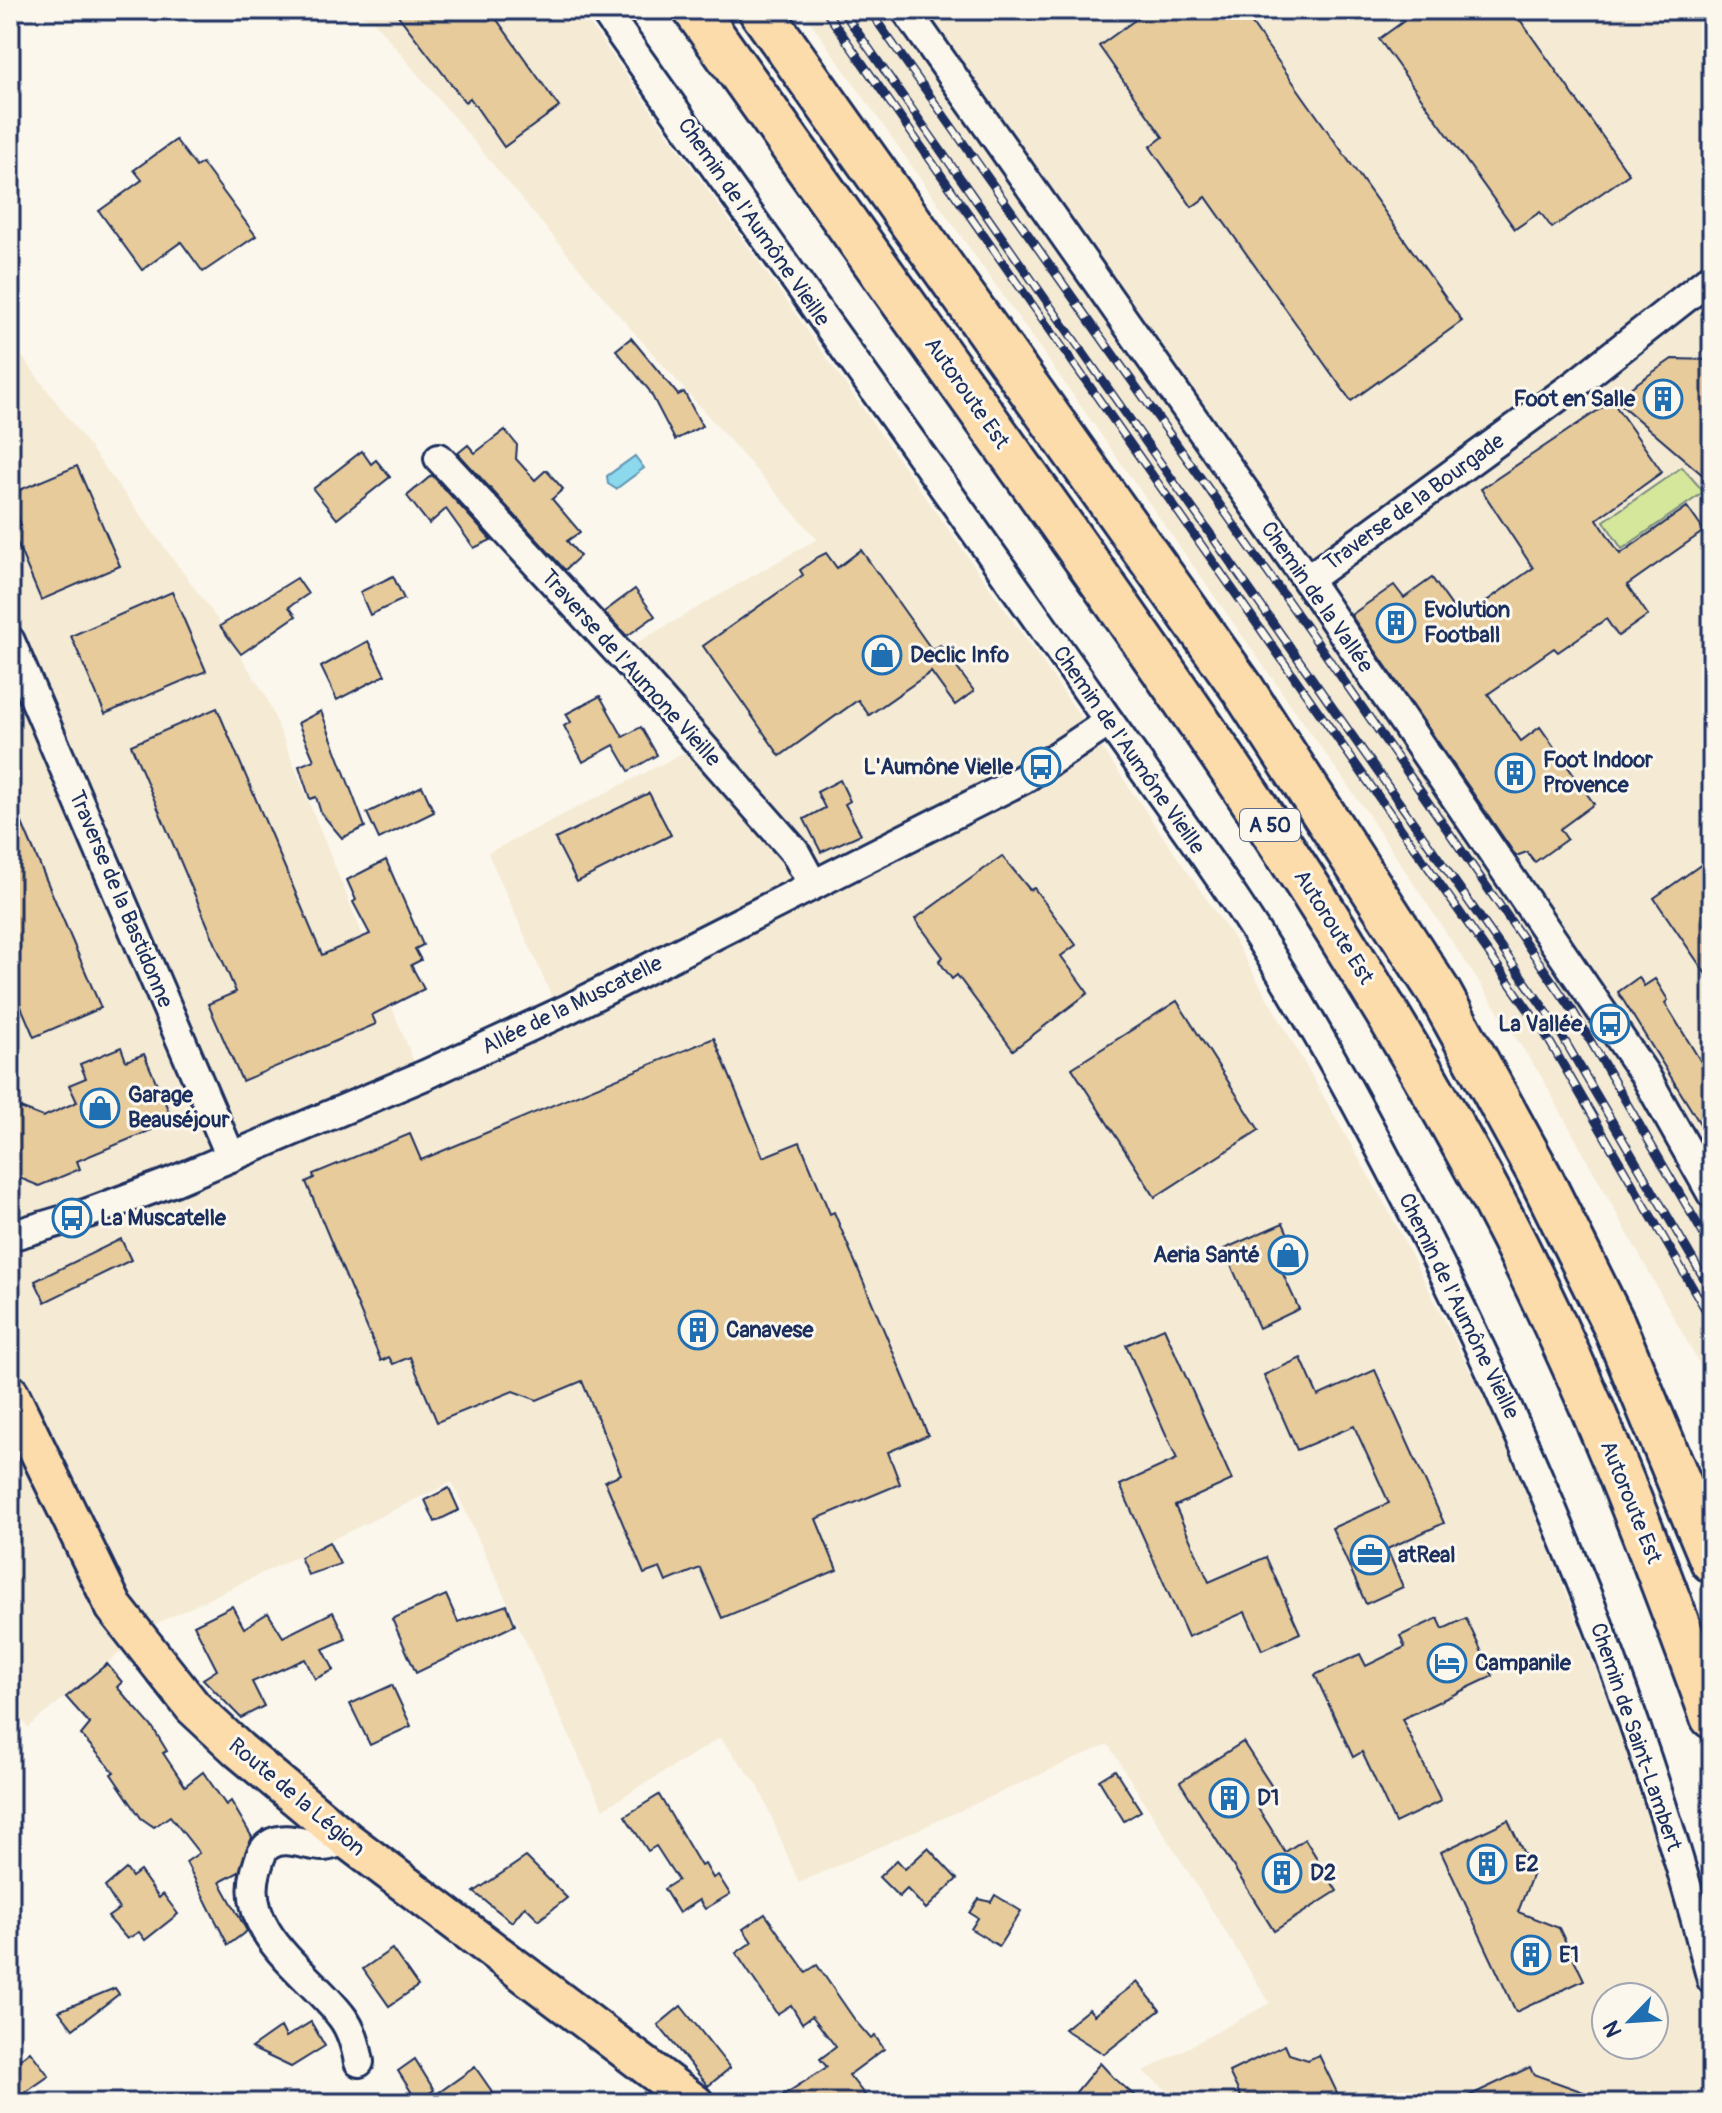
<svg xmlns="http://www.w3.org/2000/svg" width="1722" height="2113" font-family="Pangolin,sans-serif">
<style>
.built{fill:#f5ead4;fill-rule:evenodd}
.green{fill:#d5e79b;stroke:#788b7c;stroke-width:2}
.water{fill:#8cd8ec;stroke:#5f94b3;stroke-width:2}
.building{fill:#e7cb9b;stroke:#1b2f5e;stroke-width:2}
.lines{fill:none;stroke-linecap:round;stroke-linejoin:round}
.minor-casing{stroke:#1b2f5e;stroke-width:34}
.major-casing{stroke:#1b2f5e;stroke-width:42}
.highway-casing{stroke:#1b2f5e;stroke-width:48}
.minor{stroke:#fbf7ec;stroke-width:28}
.major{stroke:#fddcac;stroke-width:36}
.highway{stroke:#fddcac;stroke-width:42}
.rail-casing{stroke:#1b2f5e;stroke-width:9}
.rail{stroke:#fbf7ec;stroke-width:6;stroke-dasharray:18;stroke-linecap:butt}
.labels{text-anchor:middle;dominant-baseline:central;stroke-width:6;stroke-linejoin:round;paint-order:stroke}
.shield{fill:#fbf7ec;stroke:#5e6b89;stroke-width:2}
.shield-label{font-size:20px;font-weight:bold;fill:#1b2f5e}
.street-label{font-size:22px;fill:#1b2f5e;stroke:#fbf7ec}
.poi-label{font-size:22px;font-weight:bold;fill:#1b2f5e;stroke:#fbf7ec;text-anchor:start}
</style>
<rect width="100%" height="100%" fill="#fbf7ec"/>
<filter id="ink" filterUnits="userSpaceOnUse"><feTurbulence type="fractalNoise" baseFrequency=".0125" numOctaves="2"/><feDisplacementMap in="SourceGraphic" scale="16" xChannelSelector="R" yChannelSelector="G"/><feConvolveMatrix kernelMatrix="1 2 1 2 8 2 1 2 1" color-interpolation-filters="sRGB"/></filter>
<g filter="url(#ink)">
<g class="built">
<path d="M 353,10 L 580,10 L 1048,670 L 1232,936 L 1390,1213 L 1502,1434 L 1548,1546 L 1637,1778 L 1653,1838 L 1679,1911 L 1712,2049 L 1712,2103 L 1185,2103 L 1143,2072 L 1270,2003 L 1108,1744 L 799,1883 L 758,1785 L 720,1738 L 603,1809 L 452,1482 L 154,1625 L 28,1727 L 10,1706 L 10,340 L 211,610 L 266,696 L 414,1062 L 552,997 L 488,853 L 715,737 L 633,645 L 817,539 L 617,313 L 375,23 ZM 1606,1997 L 1654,1997 L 1654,2045 L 1606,2045 Z"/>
<polygon points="802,10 1712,10 1712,1387 1541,1076 1365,810"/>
</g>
<polygon class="green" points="1682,467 1704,492 1622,549 1604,521"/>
<polygon class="water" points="635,456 644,468 616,489 608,484 607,476"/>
<g class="building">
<polygon points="394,10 490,10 559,107 504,147 470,98 465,102"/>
<polygon points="1149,10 1242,10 1462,321 1351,401 1206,197 1192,207 1150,147 1163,137 1099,46"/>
<polygon points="1396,10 1513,10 1629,174 1552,228 1540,212 1515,229 1379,39 1404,21"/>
<polygon points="176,140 196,167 202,163 256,236 203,272 181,242 142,270 99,211 142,180 134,170"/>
<polygon points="631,338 678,395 684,392 702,426 675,440 649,390 616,350"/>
<polygon points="1672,359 1712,360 1712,483 1614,399"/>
<polygon points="1612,401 1662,472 1597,519 1620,554 1687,507 1704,531 1627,585 1648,615 1618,636 1606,619 1558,652 1554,648 1488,694 1521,741 1540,727 1594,804 1560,829 1567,839 1535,862 1527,852 1516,856 1351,615 1394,585 1404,598 1432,578 1461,619 1533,568 1481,489"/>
<polygon points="505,430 517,445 516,459 535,480 546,470 563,489 552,499 580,532 567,541 580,556 565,570 458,453 468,445 475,453"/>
<polygon points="362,451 371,464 376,460 390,477 337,519 313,489"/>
<polygon points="77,466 120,566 41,600 11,529 21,525 10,494"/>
<polygon points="432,475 491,540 474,548 446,509 429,524 407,496"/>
<polygon points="861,550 932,650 940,645 974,691 955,705 931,672 869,715 858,700 780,756 703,646 803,575 800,570 818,557 826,553 837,568"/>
<polygon points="393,576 404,599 370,615 360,592"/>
<polygon points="297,578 308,594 289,607 296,616 241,654 220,626"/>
<polygon points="635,589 655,616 627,636 604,612"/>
<polygon points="172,592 206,671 105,714 71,636"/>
<polygon points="368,641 385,675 337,700 321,667"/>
<polygon points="600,696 623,737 641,727 657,755 629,771 614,745 583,762 564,726 571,722 566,714"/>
<polygon points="217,708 322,955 370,934 353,902 356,900 347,880 386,860 423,945 415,949 421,960 411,965 424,989 372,1015 376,1024 242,1081 208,1004 236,992 131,745"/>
<polygon points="321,711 365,827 342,838 321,813 316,797 310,799 299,766 314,760 298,723"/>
<polygon points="840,780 850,801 845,804 861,834 821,852 804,819 825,808 817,792"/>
<polygon points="422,786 434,812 379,839 367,813"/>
<polygon points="649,793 671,835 577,882 555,839"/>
<polygon points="10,795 101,1008 34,1037 10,981"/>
<polygon points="1002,856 1030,890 1034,888 1076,945 1061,956 1088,993 1013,1050 957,975 952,979 939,961 943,957 915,919"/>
<polygon points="1712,857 1712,983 1654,898"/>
<polygon points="1639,977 1644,986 1655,979 1668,1000 1665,1003 1712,1080 1712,1143 1618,992"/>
<polygon points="1177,1001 1259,1130 1155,1197 1072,1068"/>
<polygon points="714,1038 763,1157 800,1142 830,1214 834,1212 928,1435 888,1452 900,1484 816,1519 837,1570 722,1618 700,1568 666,1582 660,1568 644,1574 605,1481 621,1474 582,1381 537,1400 513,1391 437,1422 410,1357 393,1364 389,1357 381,1361 306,1182 314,1178 313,1174 410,1134 421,1160"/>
<polygon points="121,1047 126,1061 144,1054 173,1121 77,1161 80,1169 39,1186 10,1174 10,1104 43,1117 77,1102 69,1085 86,1078 80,1064"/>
<polygon points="1283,1223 1301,1263 1282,1272 1299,1309 1259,1328 1224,1249"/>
<polygon points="121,1239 131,1260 45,1302 35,1281"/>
<polygon points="1164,1328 1232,1480 1175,1506 1209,1582 1266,1557 1300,1633 1262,1650 1245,1612 1188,1637 1120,1485 1177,1459 1126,1345"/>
<polygon points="1301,1358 1318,1396 1375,1370 1444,1523 1387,1549 1403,1587 1366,1604 1332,1528 1389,1503 1354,1426 1297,1450 1264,1375"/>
<polygon points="449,1488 459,1510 435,1522 425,1500"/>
<polygon points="329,1542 340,1564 308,1575 300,1557"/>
<polygon points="446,1595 458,1622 507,1605 515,1625 416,1673 392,1619"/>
<polygon points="232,1606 244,1628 268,1613 283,1637 333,1612 346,1639 323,1649 334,1670 315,1679 305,1659 252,1682 264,1706 241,1718 203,1679 217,1670 194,1625"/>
<polygon points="1438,1618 1443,1629 1466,1618 1493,1676 1402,1719 1441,1801 1395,1823 1362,1752 1353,1757 1315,1675 1360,1654 1366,1666 1405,1647 1400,1636"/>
<polygon points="107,1664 122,1682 117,1687 153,1728 167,1751 163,1753 185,1786 203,1772 226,1805 231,1801 252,1837 239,1872 220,1882 247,1931 228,1945 186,1862 199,1853 170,1816 154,1827 141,1818 111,1774 114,1772 81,1735 90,1724 66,1697"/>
<polygon points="392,1685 411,1726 370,1745 350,1704"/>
<polygon points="1243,1742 1276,1793 1256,1805 1270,1827 1285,1852 1305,1839 1337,1891 1274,1931 1180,1782"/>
<polygon points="1115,1770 1141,1811 1124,1821 1099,1780"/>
<polygon points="659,1795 701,1866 705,1864 713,1878 718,1875 730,1894 705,1909 699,1900 679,1913 664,1889 678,1880 656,1846 648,1851 625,1816"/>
<polygon points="1508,1820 1533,1873 1518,1912 1559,1928 1584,1980 1516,2012 1441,1852"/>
<polygon points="928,1848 957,1879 926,1909 907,1889 899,1897 879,1877 897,1860 905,1869"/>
<polygon points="526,1857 567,1898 539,1920 525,1906 512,1922 474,1892"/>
<polygon points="126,1869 132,1877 140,1871 159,1898 163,1894 178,1914 145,1940 139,1932 127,1939 108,1917 119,1909 105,1887"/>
<polygon points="995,1895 1021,1911 999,1946 971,1929 978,1918 970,1913 979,1899 991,1902"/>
<polygon points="765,1914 806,1972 817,1965 857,2023 871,2039 875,2036 884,2049 849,2075 871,2103 771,2103 827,2067 820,2059 836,2047 812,2016 802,2023 791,2005 777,2014 736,1953 752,1942 743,1929"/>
<polygon points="392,1949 418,1986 389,2006 363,1969"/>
<polygon points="1137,1982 1160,2010 1104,2054 1064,2029 1089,2009 1094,2015"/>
<polygon points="115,1988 119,1994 73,2029 59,2011"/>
<polygon points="681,2006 730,2068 708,2086 658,2025"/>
<polygon points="311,2022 325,2046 291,2067 251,2048 281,2027 286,2037"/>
<polygon points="1285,2045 1289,2054 1308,2060 1319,2055 1342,2103 1244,2103 1229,2072"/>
<polygon points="30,2051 49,2076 10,2103 10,2067"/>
<polygon points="415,2059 434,2090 417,2101 398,2071"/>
<polygon points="1100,2063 1113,2077 1143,2103 1067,2103"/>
<polygon points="475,2067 500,2103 424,2103"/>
<polygon points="1530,2067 1533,2074 1603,2099 1603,2103 1454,2103"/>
</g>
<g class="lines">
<defs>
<g id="minor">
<path d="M 604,10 C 766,241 933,469 1094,700 C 1142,769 1193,836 1239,906 C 1314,1020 1379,1143 1440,1265 C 1553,1494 1649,1733 1712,1980"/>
<polyline points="906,10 1307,580 1645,1075 1712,1194"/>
<polyline points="439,458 635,670 795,852 813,885"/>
<polyline points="1307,580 1577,383 1712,277"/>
<polyline points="10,641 231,1157"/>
<polyline points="10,1236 88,1213 174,1181 425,1075 568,1009 1023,779 1109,722"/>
<path d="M 347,1840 C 339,1842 331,1846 323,1846 C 306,1846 285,1834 269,1845 C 261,1850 259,1862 256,1871 C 239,1933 310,1974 342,2017 C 352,2030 356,2046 359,2062"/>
</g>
<polyline id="major" points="10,1393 114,1607 193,1707 239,1750 347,1840 695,2103"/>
<g id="highway">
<path d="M 695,10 C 809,171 924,331 1038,492 C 1201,721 1361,951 1493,1200 C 1581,1366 1648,1540 1712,1717"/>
<polyline points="760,10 1242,688 1439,992 1539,1174 1614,1325 1712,1561"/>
</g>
</defs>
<use href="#minor" class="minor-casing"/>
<use href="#major" class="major-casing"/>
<use href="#highway" class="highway-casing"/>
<use href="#minor" class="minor"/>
<use href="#major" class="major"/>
<use href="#highway" class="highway"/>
<defs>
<g id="rail">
<polyline points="825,10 1544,1032 1712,1321"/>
<polyline points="842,10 1555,1024 1712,1292"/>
<polyline points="869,10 1312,635 1573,1011 1712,1249"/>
</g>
</defs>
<use href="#rail" class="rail-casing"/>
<use href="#rail" class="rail"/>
</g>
</g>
<defs>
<symbol id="building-ring" viewBox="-11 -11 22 22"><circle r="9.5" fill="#fbf7ec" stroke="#1f6fb2" stroke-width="1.5"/><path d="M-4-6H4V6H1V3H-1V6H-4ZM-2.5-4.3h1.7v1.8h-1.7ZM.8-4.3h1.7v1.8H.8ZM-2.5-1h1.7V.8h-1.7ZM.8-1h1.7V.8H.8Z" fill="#1f6fb2"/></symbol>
<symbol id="shop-ring" viewBox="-11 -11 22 22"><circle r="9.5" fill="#fbf7ec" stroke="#1f6fb2" stroke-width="1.5"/><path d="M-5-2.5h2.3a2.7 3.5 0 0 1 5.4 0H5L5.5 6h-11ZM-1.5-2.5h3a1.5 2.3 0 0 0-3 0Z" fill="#1f6fb2"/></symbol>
<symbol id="bus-ring" viewBox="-11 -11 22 22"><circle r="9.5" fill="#fbf7ec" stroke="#1f6fb2" stroke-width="1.5"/><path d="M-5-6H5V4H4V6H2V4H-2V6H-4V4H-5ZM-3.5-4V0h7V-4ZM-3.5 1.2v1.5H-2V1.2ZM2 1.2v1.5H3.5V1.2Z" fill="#1f6fb2"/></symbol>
<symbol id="office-ring" viewBox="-11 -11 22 22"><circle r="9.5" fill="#fbf7ec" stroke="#1f6fb2" stroke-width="1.5"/><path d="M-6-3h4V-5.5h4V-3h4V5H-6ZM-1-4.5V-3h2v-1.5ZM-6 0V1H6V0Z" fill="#1f6fb2"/></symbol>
<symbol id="hotel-ring" viewBox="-11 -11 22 22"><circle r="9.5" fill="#fbf7ec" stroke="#1f6fb2" stroke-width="1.5"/><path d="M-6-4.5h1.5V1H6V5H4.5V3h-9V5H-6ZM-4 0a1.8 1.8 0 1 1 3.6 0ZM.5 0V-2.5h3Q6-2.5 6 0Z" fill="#1f6fb2"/></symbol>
</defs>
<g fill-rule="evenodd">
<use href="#building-ring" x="1641" y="377" width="44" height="44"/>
<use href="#building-ring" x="1374" y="601" width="44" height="44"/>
<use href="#shop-ring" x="860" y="633" width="44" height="44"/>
<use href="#bus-ring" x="1019" y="745" width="44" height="44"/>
<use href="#building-ring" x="1493" y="751" width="44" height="44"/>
<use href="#bus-ring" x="1588" y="1002" width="44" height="44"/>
<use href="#shop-ring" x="78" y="1086" width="44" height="44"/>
<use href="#bus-ring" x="50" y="1196" width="44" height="44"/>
<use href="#shop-ring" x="1266" y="1233" width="44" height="44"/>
<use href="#building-ring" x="676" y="1308" width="44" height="44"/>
<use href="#office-ring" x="1348" y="1533" width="44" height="44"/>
<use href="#hotel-ring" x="1425" y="1641" width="44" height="44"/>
<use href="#building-ring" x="1207" y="1776" width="44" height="44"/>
<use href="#building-ring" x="1465" y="1842" width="44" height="44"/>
<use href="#building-ring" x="1260" y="1851" width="44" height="44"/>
<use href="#building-ring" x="1509" y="1933" width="44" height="44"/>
</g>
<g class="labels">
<rect class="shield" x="1240" y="809" width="60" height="32" rx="6"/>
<g class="shield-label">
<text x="1270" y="825">A 50</text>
</g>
<g class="street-label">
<text transform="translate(754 222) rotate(55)">Chemin de l'Aumône Vieille</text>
<text transform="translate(967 393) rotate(55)">Autoroute Est</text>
<text transform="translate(1414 502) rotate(-36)">Traverse de la Bourgade</text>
<text transform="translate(1317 597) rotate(55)">Chemin de la Vallée</text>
<text transform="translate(631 668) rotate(48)">Traverse de l'Aumone Vieille</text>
<text transform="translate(1129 750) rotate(55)">Chemin de l'Aumône Vieille</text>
<text transform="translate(121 899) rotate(67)">Traverse de la Bastidonne</text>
<text transform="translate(1334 927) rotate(58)">Autoroute Est</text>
<text transform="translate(572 1005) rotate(-26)">Allée de la Muscatelle</text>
<text transform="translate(1459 1306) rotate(64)">Chemin de l'Aumône Vieille</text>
<text transform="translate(1631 1502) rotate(68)">Autoroute Est</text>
<text transform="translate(1636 1737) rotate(71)">Chemin de Saint-Lambert</text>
<text transform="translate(297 1797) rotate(40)">Route de la Légion</text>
</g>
<g class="poi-label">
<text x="1635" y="399" text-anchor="end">Foot en Salle</text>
<text x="1424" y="610">Evolution<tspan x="1424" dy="25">Football</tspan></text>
<text x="910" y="655">Declic Info</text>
<text x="1543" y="760">Foot Indoor<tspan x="1543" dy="25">Provence</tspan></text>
<text x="1013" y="767" text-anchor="end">L'Aumône Vielle</text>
<text x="1582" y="1024" text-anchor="end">La Vallée</text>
<text x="128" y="1095">Garage<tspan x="128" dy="25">Beauséjour</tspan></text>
<text x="100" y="1218">La Muscatelle</text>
<text x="1260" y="1255" text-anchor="end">Aeria Santé</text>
<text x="726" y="1330">Canavese</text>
<text x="1398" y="1555">atReal</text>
<text x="1475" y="1663">Campanile</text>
<text x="1257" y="1798">D1</text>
<text x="1515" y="1864">E2</text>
<text x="1310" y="1873">D2</text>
<text x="1559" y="1955">E1</text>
</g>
</g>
<rect width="1722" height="2113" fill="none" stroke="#fbf7ec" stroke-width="40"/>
<rect x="20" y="20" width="1682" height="2073" fill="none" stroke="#1b2f5e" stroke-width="3" filter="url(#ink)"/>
<g transform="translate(1630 2021) rotate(245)"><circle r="38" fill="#fbf7ec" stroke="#a1a7b3" stroke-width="2"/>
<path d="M0-6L14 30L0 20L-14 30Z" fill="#1f6fb2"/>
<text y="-12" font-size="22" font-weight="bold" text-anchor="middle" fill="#1b2f5e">N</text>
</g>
</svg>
